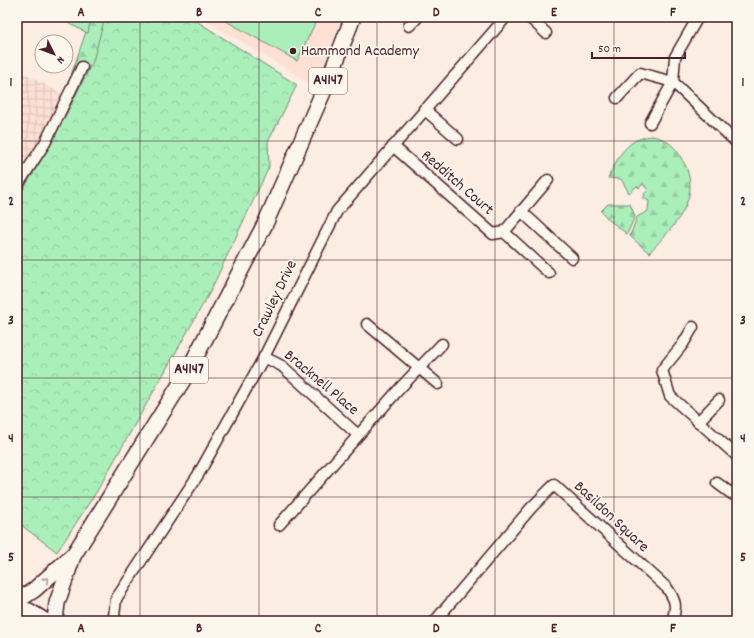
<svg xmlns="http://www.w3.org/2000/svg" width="754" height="638" font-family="Dekko,sans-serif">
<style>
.built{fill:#fce0d4}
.industrial{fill:url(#industrial-grid)}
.grass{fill:#aaefba;stroke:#7a8772}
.forest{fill:url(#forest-firs);stroke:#7a8772}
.park{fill:url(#park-crowns);stroke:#7a8772}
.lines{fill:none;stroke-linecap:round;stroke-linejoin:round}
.street-casing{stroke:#4a1f2b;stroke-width:13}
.primary-casing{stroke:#4a1f2b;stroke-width:18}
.street{stroke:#fbf7ec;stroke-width:10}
.primary{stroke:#fbf7ec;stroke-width:15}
.oneway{stroke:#ab9695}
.grid{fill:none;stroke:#4a1f2b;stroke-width:1;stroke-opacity:0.55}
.poi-dot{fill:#4a1f2b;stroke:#fbf7ec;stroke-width:1.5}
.labels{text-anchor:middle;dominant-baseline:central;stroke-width:3.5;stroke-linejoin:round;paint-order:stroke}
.shield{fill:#fbf7ec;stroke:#7f6065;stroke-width:1}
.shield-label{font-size:15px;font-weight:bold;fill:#4a1f2b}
.poi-label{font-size:16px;fill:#4a1f2b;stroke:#fbf7ec;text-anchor:start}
.street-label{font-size:16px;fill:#4a1f2b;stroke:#fbf7ec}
.neatline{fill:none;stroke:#4a1f2b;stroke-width:1.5}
.grid-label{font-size:13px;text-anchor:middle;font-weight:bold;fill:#4a1f2b}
</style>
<defs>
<pattern id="industrial-grid" width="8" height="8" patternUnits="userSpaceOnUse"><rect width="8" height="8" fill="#fce0d4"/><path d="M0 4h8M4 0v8" fill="none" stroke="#dac0b6"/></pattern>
<pattern id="forest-firs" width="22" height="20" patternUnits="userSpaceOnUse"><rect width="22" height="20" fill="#aaefba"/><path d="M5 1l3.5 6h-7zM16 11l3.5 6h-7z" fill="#94cca0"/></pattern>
<pattern id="park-crowns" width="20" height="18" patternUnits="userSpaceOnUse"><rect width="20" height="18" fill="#aaefba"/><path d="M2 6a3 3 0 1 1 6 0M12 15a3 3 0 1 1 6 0" fill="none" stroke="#94cca0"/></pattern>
</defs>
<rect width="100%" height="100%" fill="#fbede1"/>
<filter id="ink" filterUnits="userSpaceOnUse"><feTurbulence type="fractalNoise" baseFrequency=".025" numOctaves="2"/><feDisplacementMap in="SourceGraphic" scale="8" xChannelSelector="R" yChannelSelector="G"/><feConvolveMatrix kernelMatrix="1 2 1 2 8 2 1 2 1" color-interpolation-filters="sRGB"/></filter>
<g filter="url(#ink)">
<polygon class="built" points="200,17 342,17 315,86"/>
<polygon class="industrial" points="17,69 62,94 40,139 17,174"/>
<polygon class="grass" points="219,17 318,17 297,61"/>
<g class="forest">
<polygon points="91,17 106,17 83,97 73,104 63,99"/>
<path d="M 651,136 C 664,137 674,145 680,156 C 683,162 687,167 688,173 C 698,205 668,232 649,253 L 630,236 L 637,217 L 648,211 L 649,201 L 643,198 L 645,196 L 644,194 L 648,190 L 643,184 L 639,188 L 637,186 L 629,193 L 621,179 L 608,178 C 618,157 626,139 651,136 Z"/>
<polygon points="608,204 630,204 635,216 627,234 609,220 601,211"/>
</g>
<g class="park">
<polygon points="57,17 91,17 88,33 87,33"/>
<polygon points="105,17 190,17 297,85 268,142 269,167 210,292 97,491 57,552 17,522 17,199 50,146 93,61"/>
</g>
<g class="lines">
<defs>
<g id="street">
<polyline points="529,17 546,33"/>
<polyline points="698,17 675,57 673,82 737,143"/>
<polyline points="409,26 418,17"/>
<polyline points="617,98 640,73 673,82 650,123"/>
<polyline points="424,109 458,139"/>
<polyline points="393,146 493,234 504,232 549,273"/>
<polyline points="17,186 45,143 82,67"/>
<polyline points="521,211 572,258"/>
<polyline points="504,232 548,180"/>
<polyline points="367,324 438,384"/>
<polyline points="693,327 683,344 662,370 670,396 737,456"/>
<polyline points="264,357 282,366 358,435"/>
<polyline points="698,422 719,400"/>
<polyline points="717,483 732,494 737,489"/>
<polyline points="279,525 401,387 442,344"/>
<polyline points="117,621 114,616 116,599 198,475 264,357 337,211 506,17"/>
<path d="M 435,621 L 531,508 L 554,485 L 667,588 C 676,601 677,606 672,621"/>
</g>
<g id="primary">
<polyline points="17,601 34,590 72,556"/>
<polyline points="17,608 29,611 45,621"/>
<polyline points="55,621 57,603 73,556 186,375 265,224 331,74 353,17"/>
</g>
</defs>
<use href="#street" class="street-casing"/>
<use href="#primary" class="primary-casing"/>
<use href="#street" class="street"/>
<use href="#primary" class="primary"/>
</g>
<defs><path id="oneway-chevron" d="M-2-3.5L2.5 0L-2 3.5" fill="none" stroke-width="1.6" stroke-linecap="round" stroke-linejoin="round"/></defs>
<use class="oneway" href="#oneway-chevron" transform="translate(46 580) rotate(-41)"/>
</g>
<path class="grid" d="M 140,17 L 140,621M 259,17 L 259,621M 377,17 L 377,621M 495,17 L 495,621M 614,17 L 614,621M 17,141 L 737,141M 17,260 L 737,260M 17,378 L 737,378M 17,497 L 737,497"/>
<circle class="poi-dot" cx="293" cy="51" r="4"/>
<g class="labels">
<g class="shield">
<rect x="309" y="68" width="38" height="26" rx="3"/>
<rect x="170" y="357" width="38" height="26" rx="3"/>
</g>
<g class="shield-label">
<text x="328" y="81">A4147</text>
<text x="189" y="370">A4147</text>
</g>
<g class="poi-label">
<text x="301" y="51">Hammond Academy</text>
</g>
<g class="street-label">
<text transform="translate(457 183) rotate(41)">Redditch Court</text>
<text transform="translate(275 299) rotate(-64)">Crawley Drive</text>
<text transform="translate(321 383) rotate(40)">Bracknell Place</text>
<text transform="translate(611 517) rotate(43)">Basildon Square</text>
</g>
</g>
<rect width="754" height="638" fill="none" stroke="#fbf7ec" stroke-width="44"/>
<g transform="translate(54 54) rotate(132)"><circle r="19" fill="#fbf7ec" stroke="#b4a19f"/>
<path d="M0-3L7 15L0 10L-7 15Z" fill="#4a1f2b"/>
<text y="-6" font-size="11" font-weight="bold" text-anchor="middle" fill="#4a1f2b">N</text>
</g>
<path d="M592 52v6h93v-6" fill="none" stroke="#4a1f2b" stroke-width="2"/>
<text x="598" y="52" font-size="12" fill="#4a1f2b" stroke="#fbf7ec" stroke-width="3" paint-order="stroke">50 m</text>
<rect x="22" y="22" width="710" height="594" class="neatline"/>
<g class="grid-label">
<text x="81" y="16">A</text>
<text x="199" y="16">B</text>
<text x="318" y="16">C</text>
<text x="436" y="16">D</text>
<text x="554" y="16">E</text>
<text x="673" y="16">F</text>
<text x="11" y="86">1</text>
<text x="743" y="86">1</text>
<text x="11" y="205">2</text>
<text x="743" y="205">2</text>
<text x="11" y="324">3</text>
<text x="743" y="324">3</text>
<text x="11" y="442">4</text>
<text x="743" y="442">4</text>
<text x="11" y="561">5</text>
<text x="743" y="561">5</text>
<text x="81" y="632">A</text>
<text x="199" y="632">B</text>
<text x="318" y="632">C</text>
<text x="436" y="632">D</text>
<text x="554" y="632">E</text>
<text x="673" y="632">F</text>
</g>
</svg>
